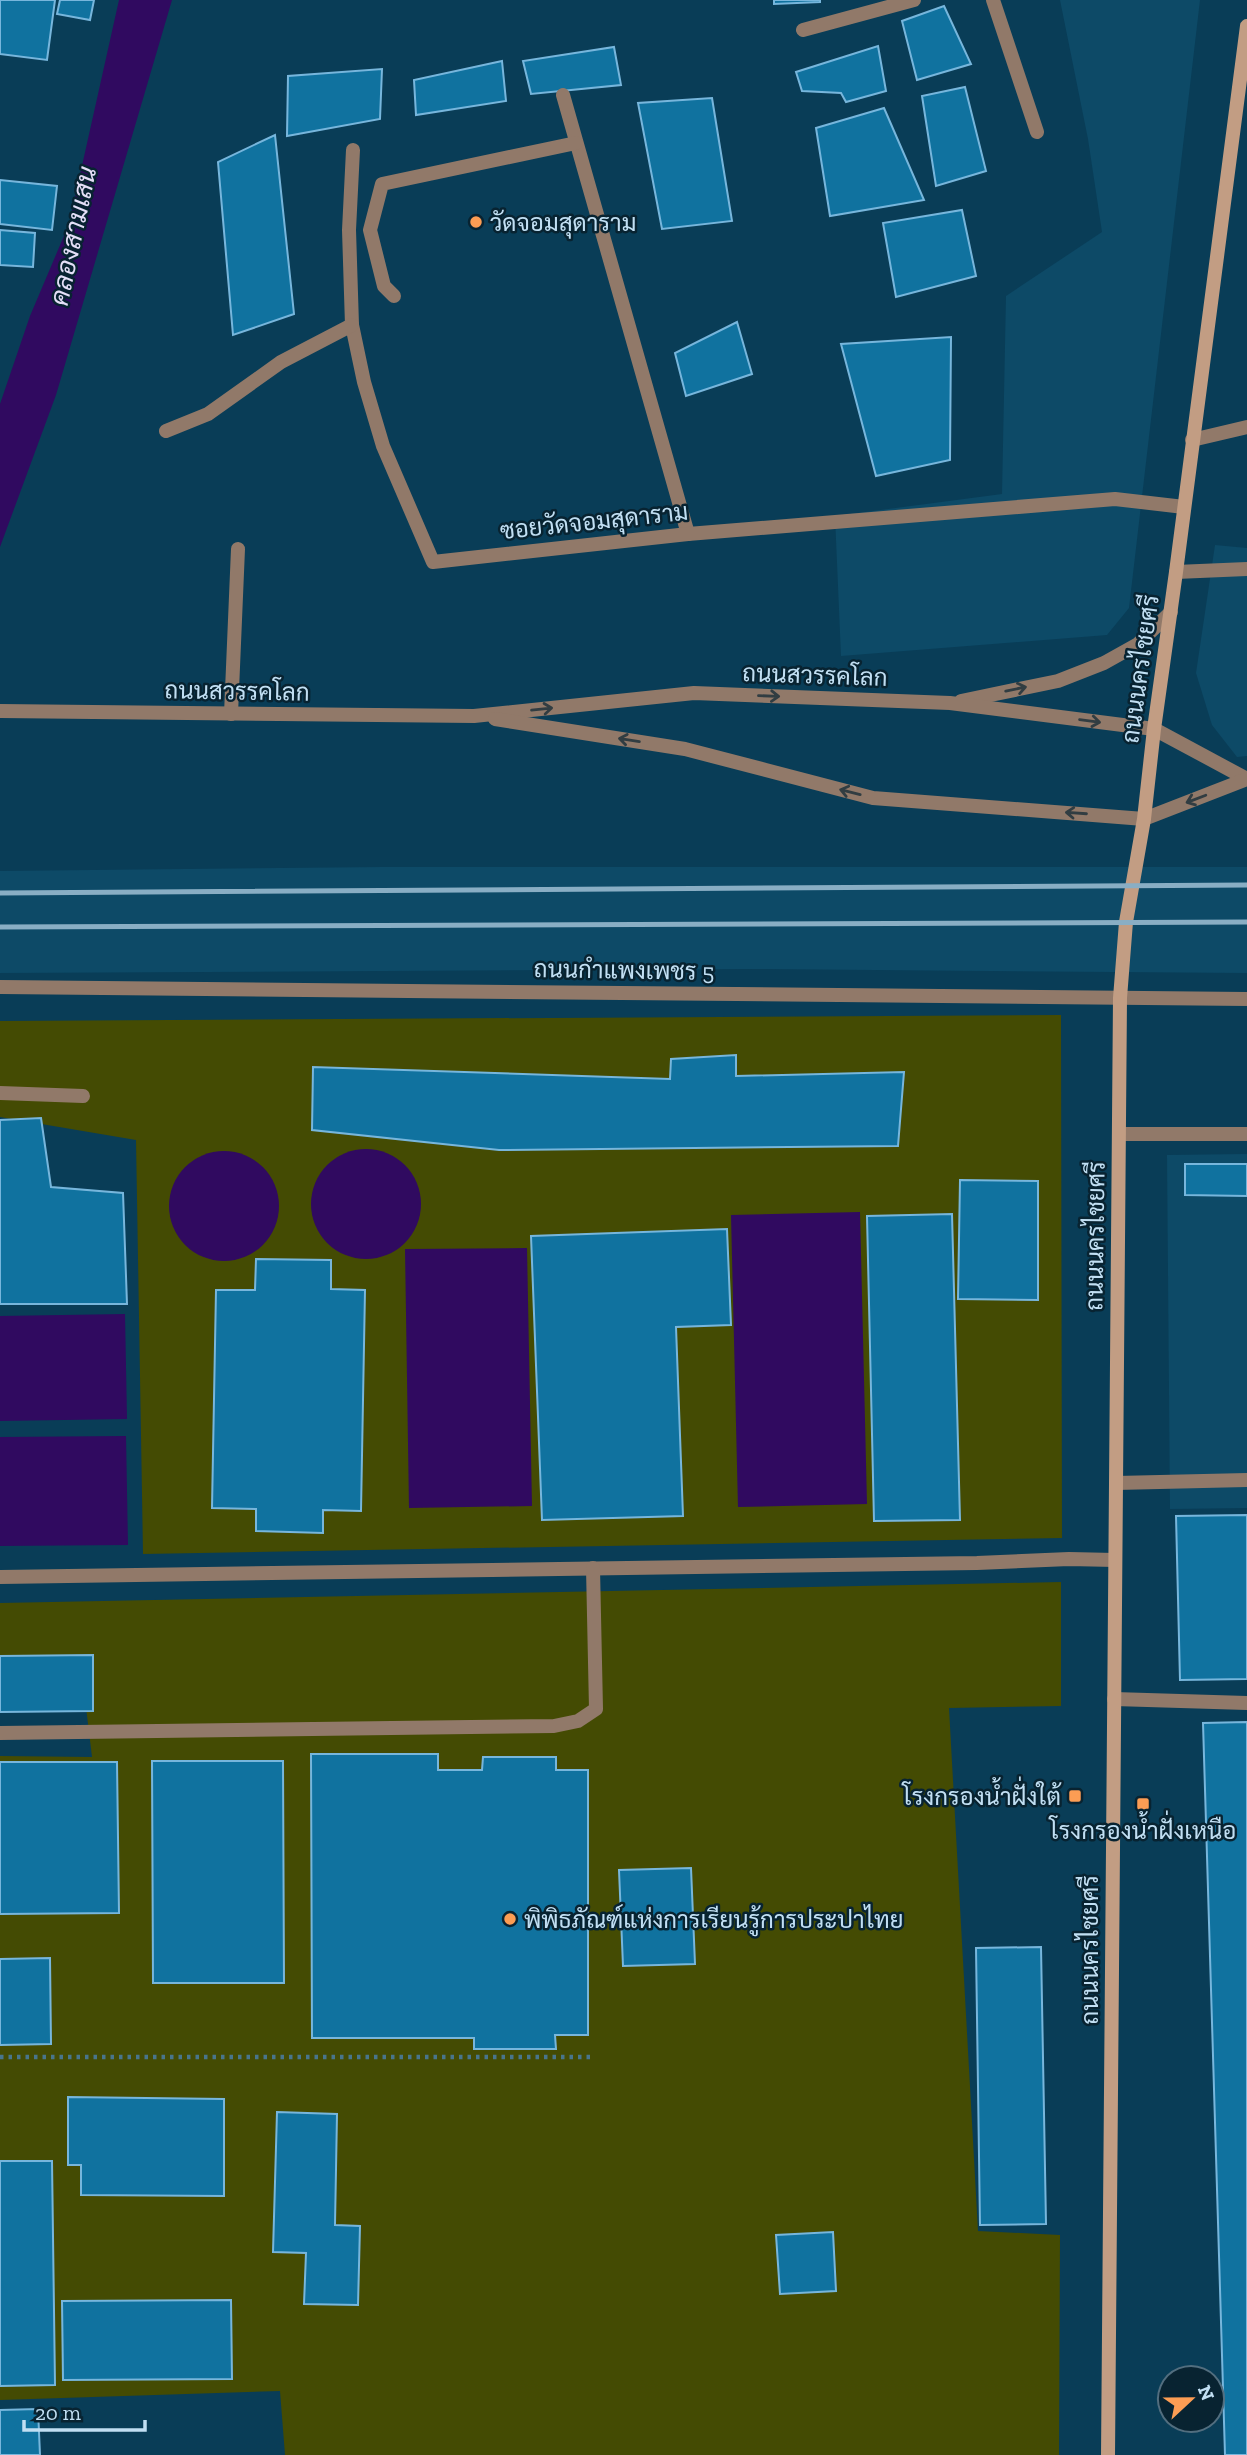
<svg xmlns="http://www.w3.org/2000/svg" width="1247" height="2455" font-family="'Zilla Slab',Sarabun,serif">
<style>
.built{fill:#0d4a67}
.green{fill:#444b03}
.water{fill:#300a60}
.building{fill:#10729f;stroke:#77b6dc;stroke-width:2}
.lines{fill:none;stroke-linecap:round;stroke-linejoin:round}
.path{stroke:#48758c;stroke-width:4.5;stroke-dasharray:3.5 5;stroke-linecap:butt}
.service{stroke:#917969;stroke-width:14}
.minor{stroke:#917969;stroke-width:14}
.tertiary{stroke:#917969;stroke-width:14}
.secondary{stroke:#c29d83;stroke-width:14}
.rail{stroke:#89aec4;stroke-width:5}
.oneway{stroke:#313d42}
.poi-dot{fill:#fc9d54;stroke:#082331;stroke-width:2.5}
.labels{text-anchor:middle;dominant-baseline:central;stroke-width:5;stroke-linejoin:round;paint-order:stroke}
.poi-label{font-size:24px;fill:#c1dff3;stroke:#082331;text-anchor:start}
.street-label{font-size:24px;fill:#c1dff3;stroke:#082331}
.water-label{font-size:26px;font-style:italic;fill:#e4dff7;stroke:#082331}
</style>
<rect width="100%" height="100%" fill="#093d57"/>
<g class="built">
<polygon points="1060,0 1200,0 1129,608 1107,635 841,656 835,516 1002,494 1006,296 1102,232 1088,139"/>
<polygon points="1215,545 1247,548 1247,756 1237,757 1212,725 1196,673"/>
<polygon points="383,867 1247,867 1247,973 753,969 0,973 0,871"/>
<polygon points="1247,1154 1247,1508 1170,1509 1167,1155"/>
</g>
<g class="green">
<polygon points="1061,1015 1062,1538 143,1554 136,1140 0,1117 0,1021"/>
<polygon points="1061,1582 1061,1706 949,1708 978,2231 1060,2235 1059,2455 285,2455 280,2391 0,2400 0,1756 92,1757 82,1674 0,1670 0,1603"/>
</g>
<g class="water">
<polygon points="119,0 172,0 56,395 0,547 0,404 30,316 69,224"/>
<circle cx="366" cy="1204" r="55"/>
<circle cx="224" cy="1206" r="55"/>
<polygon points="860,1212 867,1504 738,1507 731,1215"/>
<polygon points="527,1248 532,1506 409,1508 405,1249"/>
<polygon points="125,1314 127,1419 0,1421 0,1316"/>
<polygon points="126,1436 128,1545 0,1546 0,1437"/>
</g>
<g class="building">
<polygon points="0,0 55,0 47,60 0,54"/>
<polygon points="60,0 94,0 90,20 57,14"/>
<polygon points="774,0 820,0 820,2 774,4"/>
<polygon points="944,6 971,64 917,80 902,21"/>
<polygon points="878,46 886,91 846,102 841,93 802,91 796,72"/>
<polygon points="614,47 621,85 531,94 523,61"/>
<polygon points="502,61 506,101 416,115 414,80"/>
<polygon points="382,69 380,119 287,136 288,76"/>
<polygon points="965,87 986,171 936,186 922,96"/>
<polygon points="712,98 732,221 662,229 638,103"/>
<polygon points="884,108 924,200 830,216 816,128"/>
<polygon points="275,135 294,314 233,335 218,162"/>
<polygon points="0,180 57,186 52,230 0,224"/>
<polygon points="962,210 976,276 896,297 883,223"/>
<polygon points="0,230 35,233 33,267 0,265"/>
<polygon points="737,322 752,374 686,396 675,353"/>
<polygon points="951,337 950,460 876,476 841,344"/>
<polygon points="736,1055 736,1076 904,1072 898,1146 499,1150 312,1130 313,1067 670,1079 671,1059"/>
<polygon points="41,1118 51,1187 123,1193 127,1304 0,1304 0,1120"/>
<polygon points="1185,1164 1247,1164 1247,1196 1185,1195"/>
<polygon points="960,1180 1038,1181 1038,1300 958,1299"/>
<polygon points="952,1214 960,1520 874,1521 867,1216"/>
<polygon points="727,1229 731,1325 676,1327 683,1516 542,1520 531,1236"/>
<polygon points="256,1259 331,1260 331,1289 365,1290 361,1511 323,1510 323,1533 256,1531 256,1509 212,1508 216,1290 255,1290"/>
<polygon points="1247,1515 1247,1679 1180,1680 1176,1516"/>
<polygon points="93,1655 93,1711 0,1712 0,1656"/>
<polygon points="1247,1722 1247,2455 1225,2455 1203,1723"/>
<polygon points="311,1754 438,1754 438,1770 482,1770 483,1757 556,1757 556,1770 588,1770 588,2035 555,2035 556,2049 474,2049 474,2038 312,2038"/>
<polygon points="152,1761 283,1761 284,1983 153,1983"/>
<polygon points="0,1762 117,1762 119,1913 0,1914"/>
<polygon points="691,1868 695,1964 623,1966 619,1870"/>
<polygon points="1041,1947 1046,2224 980,2225 976,1948"/>
<polygon points="50,1958 51,2044 0,2045 0,1959"/>
<polygon points="68,2097 224,2099 224,2196 81,2195 81,2165 68,2165"/>
<polygon points="277,2112 337,2114 335,2225 360,2226 358,2305 304,2304 306,2253 273,2252"/>
<polygon points="0,2161 52,2161 55,2385 0,2386"/>
<polygon points="833,2232 836,2291 780,2294 776,2235"/>
<polygon points="231,2300 232,2379 63,2380 62,2301"/>
<polygon points="38,2409 40,2455 0,2455 0,2410"/>
</g>
<g class="lines">
<polyline class="path" points="0,2057 594,2057"/>
<g class="service">
<polyline points="563,95 688,534"/>
<polyline points="394,296 384,286 370,230 382,184 576,143"/>
<polyline points="1192,440 1247,427"/>
<polyline points="0,1093 83,1096"/>
<polyline points="1116,1483 1247,1480"/>
<polyline points="0,1577 977,1563 1069,1559 1115,1560"/>
<polyline points="1114,1699 1247,1703"/>
<polyline points="0,1733 554,1726 578,1721 596,1709 593,1568"/>
</g>
<g class="minor">
<polyline points="993,0 1037,132"/>
<polyline points="803,30 914,0"/>
<polyline points="353,150 349,230 352,325 364,382 383,446 433,562 688,534 1115,499 1184,507"/>
<polyline points="166,431 208,414 281,362 352,325"/>
<polyline points="1176,572 1247,569"/>
<polyline points="231,714 238,549"/>
<polyline points="1119,1134 1247,1134"/>
</g>
<g class="tertiary">
<polyline points="961,701 1058,681 1104,663 1138,644 1171,612"/>
<polyline points="0,711 474,716 694,693 950,703 1154,729 1247,779"/>
<polyline points="495,719 685,749 873,798 1144,819 1247,779"/>
<polyline points="0,987 1247,999"/>
</g>
<polyline class="secondary" points="1108,2455 1120,998 1126,922 1144,819 1154,729 1176,572 1247,26"/>
<g class="rail">
<polyline points="0,893 1247,885"/>
<polyline points="0,927 1247,922"/>
</g>
</g>
<defs><path id="oneway-shaft" d="M-6 0H5M1.5-3L5.5 0L1.5 3" fill="none" stroke-width="1.6" stroke-linecap="round" stroke-linejoin="round" transform="scale(1.75)"/></defs>
<g class="oneway">
<use href="#oneway-shaft" transform="translate(1016 689) rotate(-12)"/>
<use href="#oneway-shaft" transform="translate(769 696) rotate(2)"/>
<use href="#oneway-shaft" transform="translate(542 709) rotate(-6)"/>
<use href="#oneway-shaft" transform="translate(1090 721) rotate(7)"/>
<use href="#oneway-shaft" transform="translate(629 740) rotate(-171)"/>
<use href="#oneway-shaft" transform="translate(850 792) rotate(-166)"/>
<use href="#oneway-shaft" transform="translate(1196 799) rotate(159)"/>
<use href="#oneway-shaft" transform="translate(1076 813) rotate(-176)"/>
</g>
<g class="poi-dot">
<circle cx="476" cy="222" r="7"/>
<rect x="1068" y="1789" width="14" height="14" rx="3.5"/>
<rect x="1136" y="1797" width="14" height="14" rx="3.5"/>
<circle cx="510" cy="1919" r="7"/>
</g>
<g class="labels">
<g class="poi-label">
<text x="490" y="222">วัดจอมสุดาราม</text>
<text x="1061" y="1796" text-anchor="end">โรงกรองน้ำฝั่งใต้</text>
<text x="1143" y="1830" text-anchor="middle">โรงกรองน้ำฝั่งเหนือ</text>
<text x="524" y="1919">พิพิธภัณฑ์แห่งการเรียนรู้การประปาไทย</text>
</g>
<g class="street-label">
<text transform="translate(594 521) rotate(-6)">ซอยวัดจอมสุดาราม</text>
<text transform="translate(1140 669) rotate(-82)">ถนนนครไชยศรี</text>
<text transform="translate(815 675) rotate(2)">ถนนสวรรคโลก</text>
<text transform="translate(237 691) rotate(1)">ถนนสวรรคโลก</text>
<text transform="translate(624 970) rotate(1)">ถนนกำแพงเพชร 5</text>
<text transform="translate(1095 1236) rotate(-89)">ถนนนครไชยศรี</text>
<text transform="translate(1089 1950) rotate(-90)">ถนนนครไชยศรี</text>
</g>
<g class="water-label">
<text transform="translate(73 236) rotate(-78)">คลองสามเสน</text>
</g>
</g>
<g transform="translate(1191 2399) rotate(68)"><circle r="33" fill="#082331" stroke="#526e7f" stroke-width="2"/>
<path d="M0-5L12 26L0 18L-12 26Z" fill="#fc9d54"/>
<text y="-10" font-size="19" font-weight="bold" text-anchor="middle" fill="#c1dff3">N</text>
</g>
<path d="M24 2420v10h121v-10" fill="none" stroke="#c1dff3" stroke-width="3.5"/>
<text x="35" y="2420" font-size="21" fill="#c1dff3" stroke="#082331" stroke-width="5" paint-order="stroke">20 m</text>
</svg>
